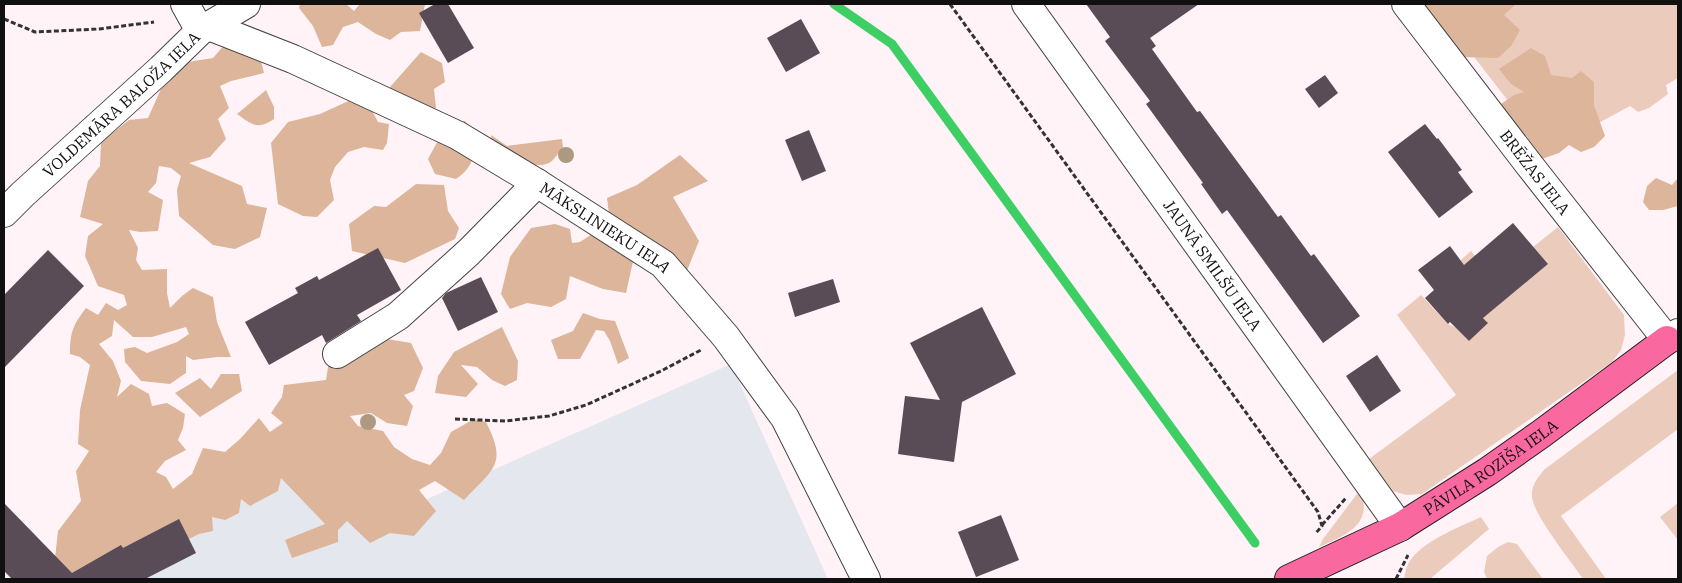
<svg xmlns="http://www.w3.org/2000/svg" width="1682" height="583" font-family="'IBM Plex Serif',serif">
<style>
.industrial{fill:#e5e7ee}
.green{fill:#ebccbc}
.forest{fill:#dcb59b}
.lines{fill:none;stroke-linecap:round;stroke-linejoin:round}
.stream{stroke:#3dcf63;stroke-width:9}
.building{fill:#594c56}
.minor-casing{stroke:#434343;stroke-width:30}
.major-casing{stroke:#212121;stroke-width:30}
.path{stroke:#323232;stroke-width:3;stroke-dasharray:5 2.5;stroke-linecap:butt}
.minor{stroke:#fff;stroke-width:28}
.major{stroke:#f969a0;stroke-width:28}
.tree{fill:#ad9980}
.labels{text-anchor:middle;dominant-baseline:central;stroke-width:5;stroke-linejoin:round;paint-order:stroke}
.street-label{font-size:16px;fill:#101010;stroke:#fff}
</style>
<rect width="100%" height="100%" fill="#fff3f7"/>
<polygon class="industrial" points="731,364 828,579 48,579 274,446 364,527"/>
<g class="green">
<polygon points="1433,4 1678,4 1678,78 1666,85 1668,94 1649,108 1638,112 1630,106 1547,151"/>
<polygon points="1558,227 1624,315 1625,335 1621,350 1612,362 1422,494 1406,495 1393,491 1369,459 1456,395 1397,315 1421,295 1448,324 1456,328 1469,341 1487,322 1445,274 1471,251 1509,296 1548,264 1533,247"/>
<path d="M 1678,370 L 1678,429 L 1561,516 L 1606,579 L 1583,579 C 1571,561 1534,516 1532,497 C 1531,485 1538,477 1545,469 Z"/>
<path d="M 1357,494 L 1362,495 C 1372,526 1342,537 1319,547 L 1323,539 Z"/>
<polygon points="1678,503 1678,540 1660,517"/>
<path d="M 1481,517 L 1489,529 L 1430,579 L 1404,579 C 1405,574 1406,568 1408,564 C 1420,542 1459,527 1481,517 Z"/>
<polygon points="1508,542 1517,544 1543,579 1487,579 1484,572 1487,556 1498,547"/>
</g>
<g class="forest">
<polygon points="300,4 346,4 354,11 360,4 425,4 420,31 401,32 390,40 376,34 358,22 343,27 333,45 322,47 313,26 299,8"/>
<polygon points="1418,4 1516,4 1504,15 1520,30 1511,46 1498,58 1460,57"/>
<path d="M 233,35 L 257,45 L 264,73 L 231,81 L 220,86 L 229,108 L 218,119 L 226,139 L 210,157 L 189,163 L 242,186 L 247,204 L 267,208 L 260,237 L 235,249 L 213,245 L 179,216 L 177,190 L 181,176 L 171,168 L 159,166 L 156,183 L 148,192 L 163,200 L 158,231 L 140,232 L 129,230 L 138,248 L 136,260 L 142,270 L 167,269 L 167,293 L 170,308 L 182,296 L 193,288 L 213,297 L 217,322 L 231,357 L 217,357 L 193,360 L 186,356 L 186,373 L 170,384 L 141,381 L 125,362 L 124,349 L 135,347 L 147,353 L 177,342 L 189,334 L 186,327 L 152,337 L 133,337 L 114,320 L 112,336 L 99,344 L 113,361 L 121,381 L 117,397 L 131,384 L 149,394 L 152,406 L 167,403 L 185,414 L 183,428 L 178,440 L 186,450 L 165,461 L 156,472 L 166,477 L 173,489 L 192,474 L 203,448 L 225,452 L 240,439 L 259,418 L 270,432 L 283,423 L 271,413 L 282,397 L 284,385 L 326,380 L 332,342 L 381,338 L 411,343 L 423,368 L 414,391 L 404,395 L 413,406 L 407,426 L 387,423 L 371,413 L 350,416 L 358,426 L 383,431 L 394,447 L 412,459 L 430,465 L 441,453 L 451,432 L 474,419 L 486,422 C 508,465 493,469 464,500 L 435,481 L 419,490 L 436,511 L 414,536 L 390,533 L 370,543 L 347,521 L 338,530 L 338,542 L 292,558 L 285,540 L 325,524 L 281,478 L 278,491 L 250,506 L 241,499 L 239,513 L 225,520 L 212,517 L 213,531 L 199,534 L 105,579 L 66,579 L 55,558 L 58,531 L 81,501 L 76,471 L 89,451 L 78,444 L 80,410 L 90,365 L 80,357 L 70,354 C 70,332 73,325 86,308 L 98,315 L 106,303 L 118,310 L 127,305 L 124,295 L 98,286 L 85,256 L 88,236 L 103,224 L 80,217 L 88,181 L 100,166 L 101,142 L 129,120 L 148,118 L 161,89 L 188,62 L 213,58 Z"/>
<polygon points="1531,48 1545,56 1551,75 1572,78 1581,71 1594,82 1594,105 1605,136 1594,147 1581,152 1569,145 1559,153 1542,159 1530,144 1527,136 1521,143 1506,126 1501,104 1514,95 1524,92 1511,84 1499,69"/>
<polygon points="421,52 442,63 445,82 434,89 436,108 406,125 383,95"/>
<path d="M 266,90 L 274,107 L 274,119 C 258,130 252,125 237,114 Z"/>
<polygon points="355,98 369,105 378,122 389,124 387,143 383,150 364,147 348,152 335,167 330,180 334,200 317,217 303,216 278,204 271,143 288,122 320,114"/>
<path d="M 465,121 L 477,134 C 474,155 474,167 456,179 L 435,174 L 428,159 L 448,122 Z"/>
<path d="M 491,135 L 507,146 L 562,139 L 563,148 C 559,152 556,157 552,161 C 537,173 507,154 492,147 Z"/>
<polygon points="680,155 708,181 673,197 699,241 684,278 634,257 626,293 603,289 570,276 566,299 551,307 527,303 510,309 501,294 510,257 531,228 555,224 570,229 572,243 580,242 610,222 607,198 637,185"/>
<polygon points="1656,178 1672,185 1678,178 1678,206 1663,210 1649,210 1643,202 1647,186"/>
<polygon points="416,184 444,185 448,211 459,228 455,239 405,263 352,251 349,224 374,206 386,207"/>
<polygon points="583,313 600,319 615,321 629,358 618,364 610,341 604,331 596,330 580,359 558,359 551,340 573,331"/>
<polygon points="502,327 518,361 517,380 505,386 492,380 477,367 461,365 478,384 466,397 435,393 438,376 454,352"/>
<polygon points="221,374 239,374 242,391 200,417 175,393 200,378 211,389"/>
</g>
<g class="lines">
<polyline class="stream" points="834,4 892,44 1255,543"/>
</g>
<g class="building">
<polygon points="435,4 448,4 474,48 448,63 419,13"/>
<polygon points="1086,4 1199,4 1150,38 1156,46 1152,49 1197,112 1200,111 1278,217 1281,215 1311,256 1314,254 1360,316 1323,343 1227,210 1222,214 1201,184 1203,183 1146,104 1150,101 1105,41 1110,37"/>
<polygon points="801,19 820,53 786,72 767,38"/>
<polygon points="1325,75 1338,93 1319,108 1305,89"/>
<polygon points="1425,124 1437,139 1438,138 1462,170 1458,172 1473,192 1439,218 1388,152"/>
<polygon points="809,130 826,171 802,181 785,140"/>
<polygon points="1513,223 1548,264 1483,318 1488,323 1469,341 1450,322 1448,324 1425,298 1434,290 1418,270 1450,246 1464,265"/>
<polygon points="378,248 401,290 357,315 361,321 326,343 322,335 269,365 245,322 298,293 295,288 317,276 319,280"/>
<polygon points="48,250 84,286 4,368 4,295"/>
<polygon points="481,277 498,312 458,331 442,298 446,293"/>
<polygon points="833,279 840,302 795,317 788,293"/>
<polygon points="982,307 1016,374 962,402 954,462 898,454 905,396 940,400 910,343"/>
<polygon points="1377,355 1401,391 1370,412 1346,376"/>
<polygon points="4,503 72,573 121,545 123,548 179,519 196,553 145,579 12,579 4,571"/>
<polygon points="1001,515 1019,560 976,577 958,532"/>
</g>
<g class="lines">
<defs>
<g id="minor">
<polyline points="185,4 200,31"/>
<path id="s1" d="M 1026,4 L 1400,527"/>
<path id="s2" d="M 1406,4 L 1527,162 L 1667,340 L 1678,333"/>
<path id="s3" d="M 209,26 L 293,59 L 457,135 L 537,183 L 663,264 L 726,337 L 785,418 L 866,579"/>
<path id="s4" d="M 4,213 L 23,194 L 161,69 L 200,31 L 246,4"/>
<polyline points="337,354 398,316 469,252 537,183"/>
</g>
<g id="major">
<path id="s5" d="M 1289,579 L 1400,527 L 1487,472 L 1541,434 L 1667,340"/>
</g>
</defs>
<use href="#minor" class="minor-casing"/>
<use href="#major" class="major-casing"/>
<g class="path">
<polyline points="950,4 1318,512 1322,526 1315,534"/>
<polyline points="4,19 35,32 99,29 154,22"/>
<polyline points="455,419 505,421 549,416 586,405 661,371 701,350"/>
<polyline points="1322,525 1346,498"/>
<polyline points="1396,579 1408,555"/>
</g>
<use href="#minor" class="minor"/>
<use href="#major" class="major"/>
</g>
<g class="tree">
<circle cx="566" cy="155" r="8"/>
<circle cx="368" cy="422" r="8"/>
</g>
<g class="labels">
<g class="street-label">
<text stroke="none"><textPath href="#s4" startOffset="160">VOLDEMĀRA BALOŽA IELA</textPath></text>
<text stroke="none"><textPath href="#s2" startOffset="212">BRĒŽAS IELA</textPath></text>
<text stroke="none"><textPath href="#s3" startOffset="446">MĀKSLINIEKU IELA</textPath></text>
<text stroke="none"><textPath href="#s1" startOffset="321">JAUNĀ SMILŠU IELA</textPath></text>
<text stroke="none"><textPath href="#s5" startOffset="231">PĀVILA ROZĪŠA IELA</textPath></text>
</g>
</g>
<rect width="1682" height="583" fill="none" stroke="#101010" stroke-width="10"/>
</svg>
